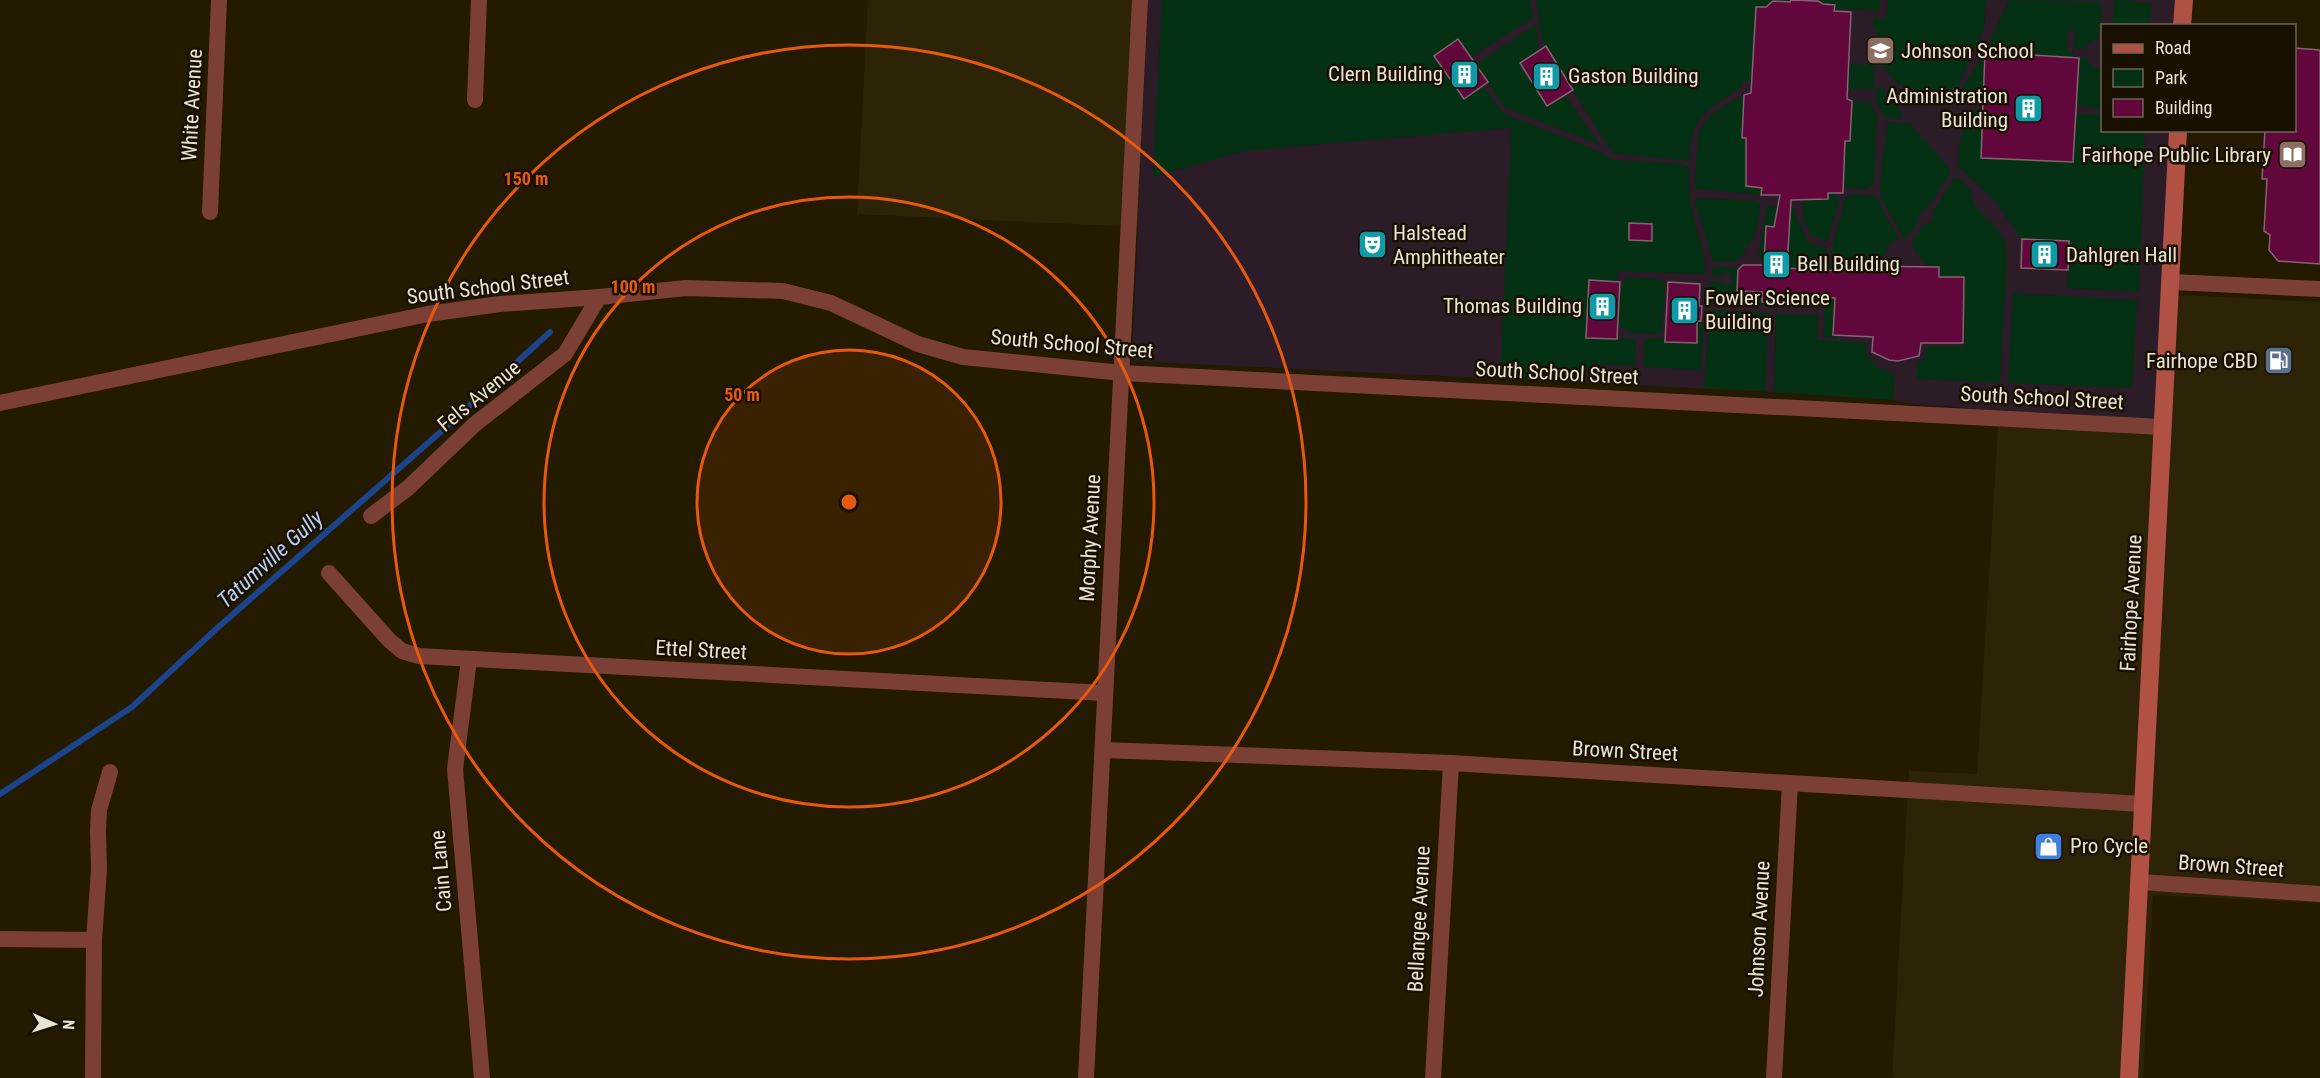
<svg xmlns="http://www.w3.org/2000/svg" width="2320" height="1078" font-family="'Roboto Condensed',sans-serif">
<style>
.built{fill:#2d2408}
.education{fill:#2b1c28}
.green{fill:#043013}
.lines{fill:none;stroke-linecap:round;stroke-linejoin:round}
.stream{stroke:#1b448c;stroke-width:6}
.building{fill:#61073c;stroke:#846471;stroke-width:1.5}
.street{stroke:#7b3f36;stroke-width:16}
.secondary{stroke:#b15143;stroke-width:18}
.ring{fill:none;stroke:#e8590c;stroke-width:3}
.labels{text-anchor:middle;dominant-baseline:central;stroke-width:5;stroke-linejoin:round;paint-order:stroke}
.poi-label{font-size:21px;fill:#e9e3d3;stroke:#1a1000;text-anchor:start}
.street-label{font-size:21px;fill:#e9e3d3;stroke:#1a1000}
.water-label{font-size:22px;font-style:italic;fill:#b5cef7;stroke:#1a1000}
.centre{fill:#e8590c;stroke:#1a1000;stroke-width:3}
.ring-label{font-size:18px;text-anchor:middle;font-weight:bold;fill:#e8590c;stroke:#1a1000;stroke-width:5;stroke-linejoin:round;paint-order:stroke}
</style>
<rect width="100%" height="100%" fill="#231a00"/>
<g class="built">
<polygon points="868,0 1148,0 1138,227 857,214"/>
<polygon points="2162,294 2320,302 2320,903 2153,895 2143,1078 1892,1078 1909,771 1977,774 1999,411"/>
</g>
<polygon class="education" points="1148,0 2177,0 2176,25 2102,26 2102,130 2171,131 2154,419 1999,411 1906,403 1893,400 1774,392 1132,361"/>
<g class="green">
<path d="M 1162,0 L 1530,0 L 1533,18 L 1470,57 L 1435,56 L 1464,99 L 1483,86 L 1504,114 L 1596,150 L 1614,160 L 1668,163 L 1684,165 L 1689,168 C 1689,183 1689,196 1692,210 C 1697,234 1706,250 1705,274 L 1618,271 L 1617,282 L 1589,280 L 1586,338 L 1636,339 L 1635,366 L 1592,364 L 1589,369 L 1569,369 L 1568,382 L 1512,379 L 1501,365 L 1511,128 L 1244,151 L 1153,177 Z"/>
<path d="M 1536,0 L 1791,0 L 1790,2 L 1756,7 L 1751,81 L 1743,81 L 1741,87 C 1707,112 1691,114 1689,161 L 1613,153 L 1595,126 L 1541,37 Z"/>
<polygon points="1818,0 1880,0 1878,11 1875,11 1842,8 1841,11 1834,10 1834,5 1823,4"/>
<polygon points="1888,0 1986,0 1984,29 1955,92 1942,96 1899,85 1872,55 1872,46 1876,45 1877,30 1873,27 1874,17 1886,19"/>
<polygon points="2009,0 2101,2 2101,25 2097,39 2088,43 2086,49 2074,48 2075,33 2068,28 2067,51 2074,51 2071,58 1985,52 1982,104 1974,106 1960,103 1958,100 1962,88 1985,52"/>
<polygon points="2114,0 2151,3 2150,25 2113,25"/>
<polygon points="1536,24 1539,51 1520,63 1547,106 1565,95 1600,145 1504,107 1476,65"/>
<polygon points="2086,57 2089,64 2097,68 2102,68 2102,110 2077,105 2079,58"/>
<polygon points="1848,64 1875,65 1874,89 1847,89"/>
<polygon points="1880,86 1893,97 1903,119 1886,118 1876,101 1877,88"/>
<path d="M 1744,95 L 1742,137 L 1746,138 L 1746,186 L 1762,188 L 1761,195 L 1697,189 L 1695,187 L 1698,136 C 1706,114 1724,105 1744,95 Z"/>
<polygon points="1852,101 1870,102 1877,116 1874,180 1873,185 1867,189 1843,188 1845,141 1850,141"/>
<path d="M 1977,109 L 1982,109 L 1981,158 L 2073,162 L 2076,114 L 2102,115 L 2102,130 L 2145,131 L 2139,292 L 2067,288 L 2068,270 L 2022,239 L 1996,202 L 1958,166 C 1960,148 1959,119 1977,109 Z"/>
<polygon points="1888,122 1910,123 1950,169 1948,177 1926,210 1920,212 1919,221 1905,240 1880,196 1882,162"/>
<path d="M 1958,177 L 1972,191 C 1967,209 2001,224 2005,243 C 2008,260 2005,278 2005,295 C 2003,324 2002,354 2000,383 L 1917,379 L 1918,363 L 1925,357 L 1925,350 L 1931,346 L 1963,347 L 1964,278 L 1939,277 L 1930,265 L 1927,266 L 1926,262 L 1922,261 L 1919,255 L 1916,255 L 1912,243 L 1923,224 L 1927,225 L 1932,221 L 1932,214 L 1954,178 Z"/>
<polygon points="1828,192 1834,193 1839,201 1828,241 1812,236 1803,220 1803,200"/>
<polygon points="1852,194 1876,196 1898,238 1888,245 1885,255 1875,260 1830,258 1845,198"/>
<path d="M 1698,198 L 1756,201 L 1760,205 C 1759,231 1753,240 1738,260 L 1734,262 L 1713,261 L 1695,201 Z"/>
<path d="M 1766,206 L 1793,207 L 1808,243 L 1827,247 L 1821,272 L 1819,308 L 1786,306 L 1787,296 L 1810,297 L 1811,269 L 1785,268 L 1788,262 L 1790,227 L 1767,226 L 1765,260 L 1759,258 C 1760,240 1765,224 1766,206 Z"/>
<polygon points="1829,261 1860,264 1860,272 1834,271 1839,338 1823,337 1826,275"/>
<polygon points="1714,267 1739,268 1737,291 1762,292 1762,301 1772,302 1771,306 1709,301 1710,281 1720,281 1725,285 1731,284 1732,277 1730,274 1726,272 1719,276 1711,276"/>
<polygon points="1624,277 1660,279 1665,283 1662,331 1657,334 1629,333 1626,328 1618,327 1620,285 1624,284"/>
<polygon points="2013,293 2137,300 2132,388 2008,383"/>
<polygon points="1709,310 1769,313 1765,391 1704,388"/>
<polygon points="1776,314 1818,315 1817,340 1867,343 1866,355 1875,362 1876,367 1887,370 1888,373 1895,374 1893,400 1774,392"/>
<polygon points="1697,321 1703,321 1701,370 1644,367 1644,339 1665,338 1697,342"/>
</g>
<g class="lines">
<polyline class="stream" points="0,794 132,707 215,630 445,428 550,332"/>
</g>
<g class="building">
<polygon points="1791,0 1818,1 1823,4 1835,5 1834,11 1851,12 1847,99 1852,101 1850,141 1845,141 1843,193 1828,193 1828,199 1791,200 1787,268 1860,272 1860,266 1939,267 1939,277 1964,277 1963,343 1921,343 1919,356 1898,361 1889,360 1872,352 1873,337 1833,335 1835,298 1784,295 1783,303 1762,302 1762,292 1737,291 1738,270 1743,265 1764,265 1766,226 1774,227 1780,195 1761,195 1762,188 1746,186 1746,138 1742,138 1744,95 1751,93 1756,7 1766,7 1773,1 1790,2"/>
<polygon points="1458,39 1488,82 1464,99 1434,56"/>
<polygon points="1546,46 1573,90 1547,106 1520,63"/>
<polygon points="2295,48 2320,50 2320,264 2278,261 2269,250 2270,235 2264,231 2267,179 2262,179 2265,130 2295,130"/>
<polygon points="1985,52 2079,58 2073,162 1981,158"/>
<polygon points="1629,223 1652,224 1652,241 1629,240"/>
<polygon points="2022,239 2069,241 2068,270 2021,268"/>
<polygon points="1589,280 1620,282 1617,339 1586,338"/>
<polygon points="1668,282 1700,284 1699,306 1702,306 1701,321 1697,321 1697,343 1665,342"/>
</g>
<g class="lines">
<g class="street">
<polyline points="475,100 479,0"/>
<polyline points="210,212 219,0"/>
<polyline points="2172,282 2320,289"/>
<polyline points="0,403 428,314 500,304 599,297 686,288 783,291 831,303 918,344 963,357 1122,373 2162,427"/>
<polyline points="371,516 408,488 475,424 565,354 599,297"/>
<polyline points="329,573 389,640 402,651 419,656 1105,693"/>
<polyline points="469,660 455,769 482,1078"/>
<polyline points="1103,750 1451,763 2143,804"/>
<polyline points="2140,882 2320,894"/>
<polyline points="0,939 94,940"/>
<polyline points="93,1078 94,940 99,870 98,832 99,810 110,772"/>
<polyline points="1086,1078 1140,0"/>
<polyline points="1433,1078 1451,763"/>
<polyline points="1774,1078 1790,783"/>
</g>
<g class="secondary">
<polyline points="2182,26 2184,0"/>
<polyline points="2129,1078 2178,130"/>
</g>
</g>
<circle cx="849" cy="502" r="152" fill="#e8590c" fill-opacity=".12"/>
<g class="ring">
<circle cx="849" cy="502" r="152"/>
<circle cx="849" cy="502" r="305"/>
<circle cx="849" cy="502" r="457"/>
</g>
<defs>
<symbol id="school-square" viewBox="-11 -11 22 22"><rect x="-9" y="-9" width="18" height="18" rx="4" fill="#8d6e63" stroke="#1a1000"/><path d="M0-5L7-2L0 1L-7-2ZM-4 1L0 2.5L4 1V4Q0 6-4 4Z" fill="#fff"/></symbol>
<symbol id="building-square" viewBox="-11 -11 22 22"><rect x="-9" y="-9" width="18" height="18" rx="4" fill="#0f9aa8" stroke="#1a1000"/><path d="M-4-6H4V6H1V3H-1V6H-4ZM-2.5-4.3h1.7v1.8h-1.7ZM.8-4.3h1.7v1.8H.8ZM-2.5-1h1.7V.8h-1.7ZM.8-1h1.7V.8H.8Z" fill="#fff"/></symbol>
<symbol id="library-square" viewBox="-11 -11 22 22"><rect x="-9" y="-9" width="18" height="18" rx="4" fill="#8d6e63" stroke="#1a1000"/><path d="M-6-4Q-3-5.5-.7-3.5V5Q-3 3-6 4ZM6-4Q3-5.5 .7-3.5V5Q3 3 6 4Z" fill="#fff"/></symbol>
<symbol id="theatre-square" viewBox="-11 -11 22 22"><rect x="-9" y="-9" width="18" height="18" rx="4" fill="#0f9aa8" stroke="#1a1000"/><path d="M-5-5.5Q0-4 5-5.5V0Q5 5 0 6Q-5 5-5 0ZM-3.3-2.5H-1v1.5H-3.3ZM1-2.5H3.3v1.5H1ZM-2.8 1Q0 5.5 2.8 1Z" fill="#fff"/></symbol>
<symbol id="fuel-square" viewBox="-11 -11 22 22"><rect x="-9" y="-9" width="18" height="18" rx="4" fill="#5c6f8a" stroke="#1a1000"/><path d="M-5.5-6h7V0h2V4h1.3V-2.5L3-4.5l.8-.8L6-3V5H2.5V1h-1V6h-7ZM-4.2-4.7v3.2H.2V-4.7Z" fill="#fff"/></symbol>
<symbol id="shop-square" viewBox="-11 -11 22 22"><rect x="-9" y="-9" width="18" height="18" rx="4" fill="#3f7fe0" stroke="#1a1000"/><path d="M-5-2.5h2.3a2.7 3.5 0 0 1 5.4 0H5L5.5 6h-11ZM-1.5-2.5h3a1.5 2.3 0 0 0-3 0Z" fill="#fff"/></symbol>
</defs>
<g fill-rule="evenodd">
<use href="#school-square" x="1864" y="34" width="33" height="33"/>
<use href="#building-square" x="1448" y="58" width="33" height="33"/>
<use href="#building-square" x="1530" y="60" width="33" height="33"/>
<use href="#building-square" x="2012" y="92" width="33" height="33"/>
<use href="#library-square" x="2276" y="138" width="33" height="33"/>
<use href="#theatre-square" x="1356" y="228" width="33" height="33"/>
<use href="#building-square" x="2028" y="238" width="33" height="33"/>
<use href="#building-square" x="1760" y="248" width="33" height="33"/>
<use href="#building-square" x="1586" y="290" width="33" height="33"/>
<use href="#building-square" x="1668" y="294" width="33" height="33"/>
<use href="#fuel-square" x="2262" y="344" width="33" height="33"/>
<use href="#shop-square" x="2032" y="830" width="33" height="33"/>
</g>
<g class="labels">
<g class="poi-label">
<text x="1901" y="51">Johnson School</text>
<text x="1443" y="74" text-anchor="end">Clern Building</text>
<text x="1568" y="76">Gaston Building</text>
<text x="2008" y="96" text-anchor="end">Administration<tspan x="2008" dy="24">Building</tspan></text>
<text x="2271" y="155" text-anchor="end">Fairhope Public Library</text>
<text x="1393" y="233">Halstead<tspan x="1393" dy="24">Amphitheater</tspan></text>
<text x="2066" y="255">Dahlgren Hall</text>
<text x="1797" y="264">Bell Building</text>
<text x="1705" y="298">Fowler Science<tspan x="1705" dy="24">Building</tspan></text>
<text x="1582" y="306" text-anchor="end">Thomas Building</text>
<text x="2258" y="361" text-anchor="end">Fairhope CBD</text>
<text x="2070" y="846">Pro Cycle</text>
</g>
<g class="street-label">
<text transform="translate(192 105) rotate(-87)">White Avenue</text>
<text transform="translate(488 287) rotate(-7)">South School Street</text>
<text transform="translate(1072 344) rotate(5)">South School Street</text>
<text transform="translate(1557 373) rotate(3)">South School Street</text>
<text transform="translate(479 396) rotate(-39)">Fels Avenue</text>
<text transform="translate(2042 398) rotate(3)">South School Street</text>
<text transform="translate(1090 538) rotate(-87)">Morphy Avenue</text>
<text transform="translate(2131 603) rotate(-87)">Fairhope Avenue</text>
<text transform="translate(701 650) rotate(3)">Ettel Street</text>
<text transform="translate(1625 751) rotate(3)">Brown Street</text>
<text transform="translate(2231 866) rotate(4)">Brown Street</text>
<text transform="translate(441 871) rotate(-95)">Cain Lane</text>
<text transform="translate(1419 919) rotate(-87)">Bellangee Avenue</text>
<text transform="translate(1759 929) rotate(-87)">Johnson Avenue</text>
</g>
<g class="water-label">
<text transform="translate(270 559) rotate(-42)">Tatumville Gully</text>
</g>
</g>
<circle cx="849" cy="502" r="9" class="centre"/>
<g class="ring-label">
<text x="526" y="185">150 m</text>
<text x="633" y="293">100 m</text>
<text x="742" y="401">50 m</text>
</g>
<rect x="2101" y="24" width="195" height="108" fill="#1a1000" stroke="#6d6454" stroke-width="1.5"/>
<rect x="2113" y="44" width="30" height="9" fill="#b15143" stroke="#6d6454" stroke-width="1.5"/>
<text x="2155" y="54" font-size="18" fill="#e9e3d3">Road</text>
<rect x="2113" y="69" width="30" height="18" fill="#043013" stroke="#6d6454" stroke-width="1.5"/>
<text x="2155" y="84" font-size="18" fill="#e9e3d3">Park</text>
<rect x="2113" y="99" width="30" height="18" fill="#61073c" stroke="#6d6454" stroke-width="1.5"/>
<text x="2155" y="114" font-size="18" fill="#e9e3d3">Building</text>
<g transform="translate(54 1024) rotate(93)" stroke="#1a1000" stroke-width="4.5" paint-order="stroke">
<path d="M0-4.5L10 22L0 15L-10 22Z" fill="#e9e3d3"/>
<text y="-9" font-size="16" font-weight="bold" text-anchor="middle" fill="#e9e3d3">N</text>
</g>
</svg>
